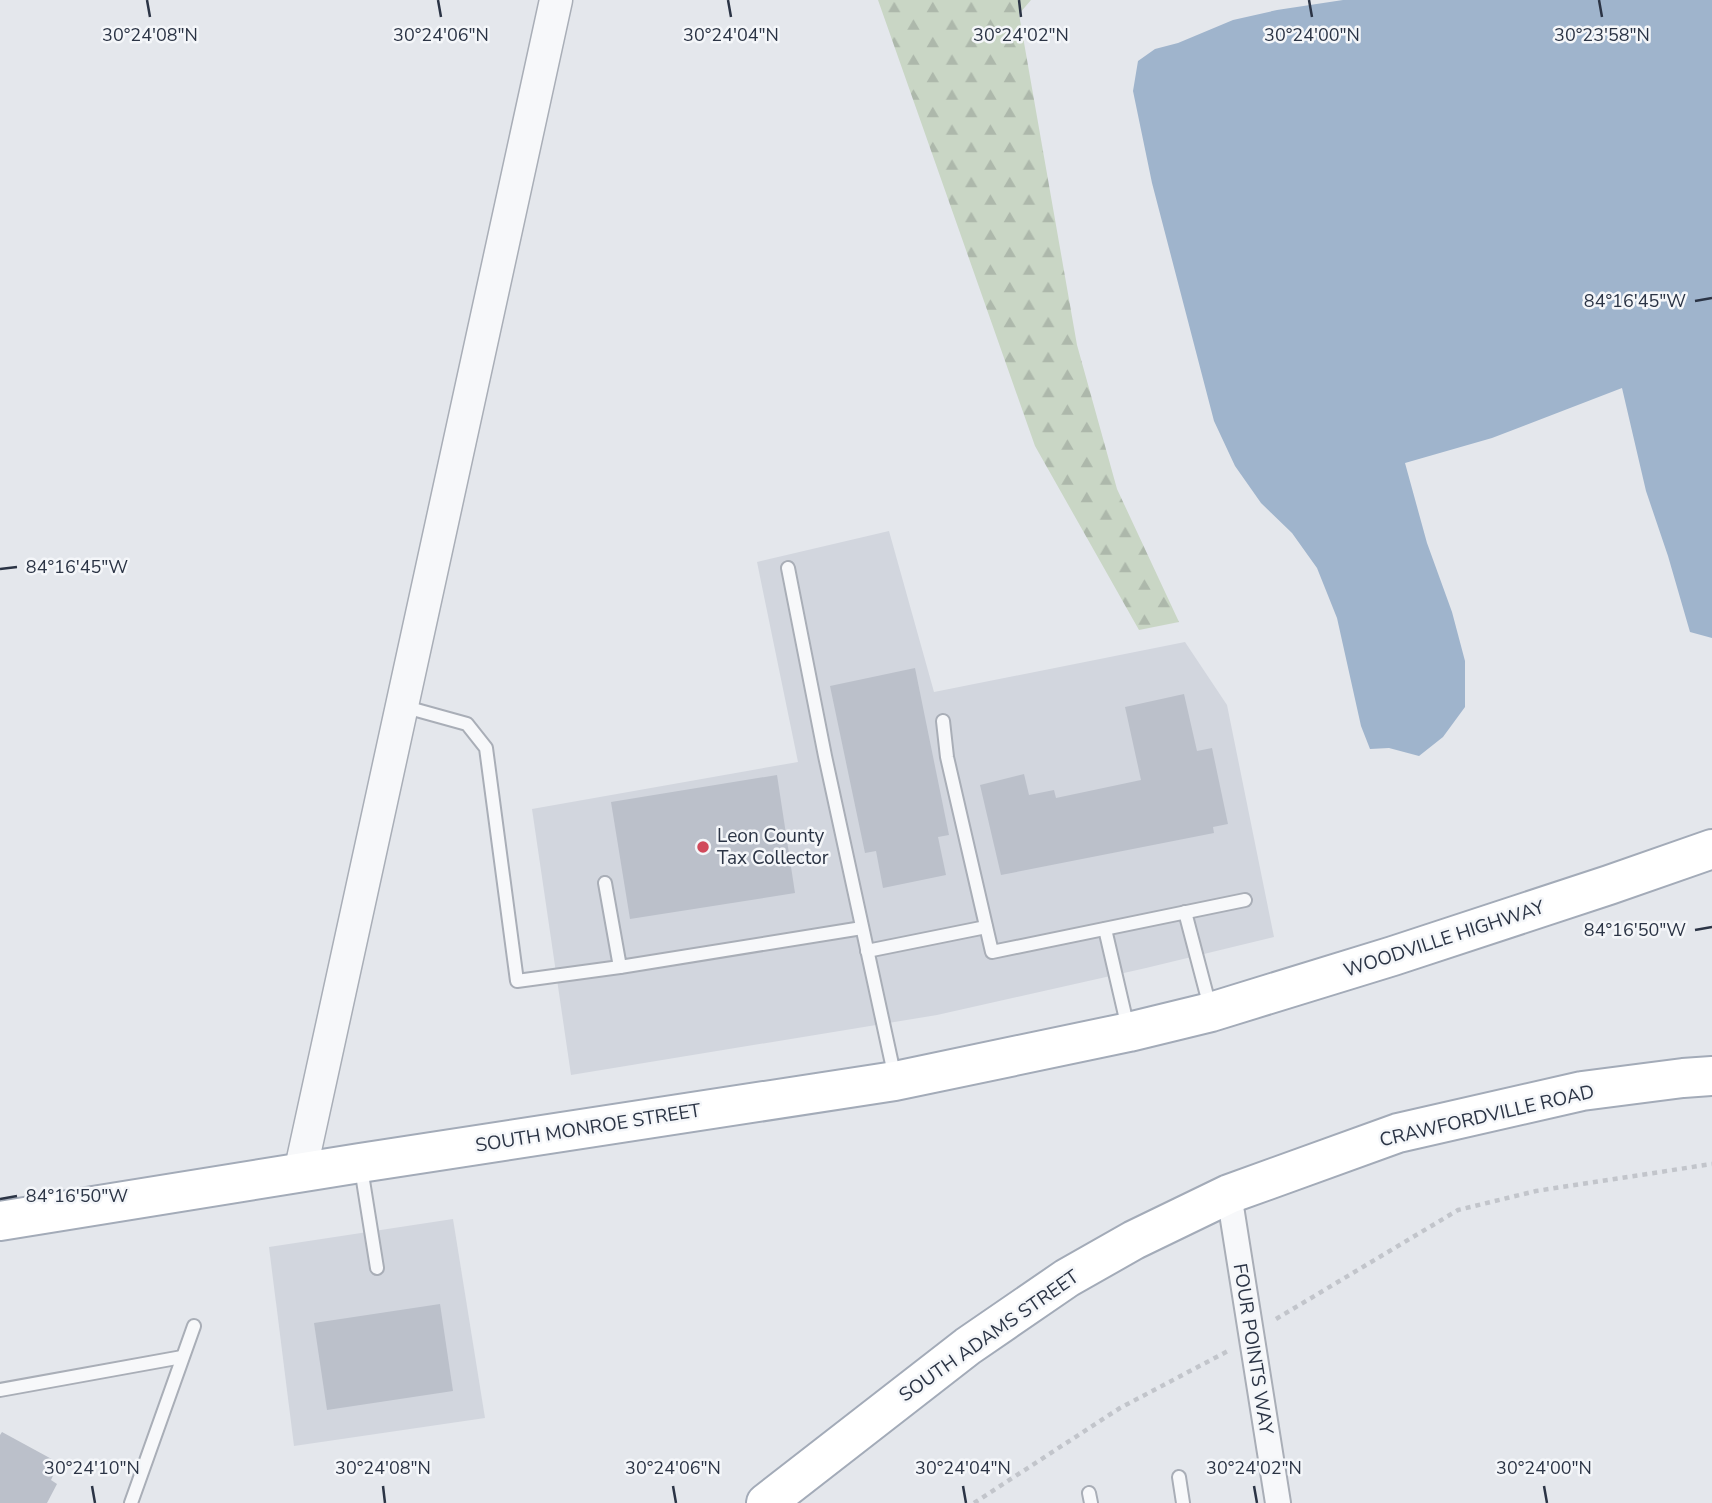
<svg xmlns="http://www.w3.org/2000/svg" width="1712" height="1503" font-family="'Nunito Sans',sans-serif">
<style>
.built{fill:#d2d6de}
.forest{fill:url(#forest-firs)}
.water{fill:#9fb4cc}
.building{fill:#bbc0ca}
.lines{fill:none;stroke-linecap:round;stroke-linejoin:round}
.service-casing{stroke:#a9aeb7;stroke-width:16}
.minor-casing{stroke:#a9aeb7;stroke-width:28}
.tertiary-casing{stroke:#a9aeb7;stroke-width:35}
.primary-casing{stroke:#a3abb8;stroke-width:42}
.path{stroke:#c2c5cb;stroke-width:4.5;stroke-dasharray:5 5;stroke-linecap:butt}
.service{stroke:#f7f8fa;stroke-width:12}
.minor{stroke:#f7f8fa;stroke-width:24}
.tertiary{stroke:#f7f8fa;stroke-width:32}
.primary{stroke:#fff;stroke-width:38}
.ticks{fill:none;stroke:#2b3445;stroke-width:2.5}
.poi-dot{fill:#d1495b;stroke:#f4f6f9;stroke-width:2.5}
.labels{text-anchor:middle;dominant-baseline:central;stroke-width:5;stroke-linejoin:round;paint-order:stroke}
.poi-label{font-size:19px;fill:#2b3445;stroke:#f4f6f9;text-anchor:start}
.street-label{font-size:19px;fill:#2b3445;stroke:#f4f6f9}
.ticks-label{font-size:18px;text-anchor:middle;fill:#2b3445;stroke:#f4f6f9;stroke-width:5;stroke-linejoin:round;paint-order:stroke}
</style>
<defs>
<pattern id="forest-firs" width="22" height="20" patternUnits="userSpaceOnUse" patternTransform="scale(1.75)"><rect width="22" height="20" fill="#c9d6c5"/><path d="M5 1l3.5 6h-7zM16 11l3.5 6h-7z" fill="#adb8ab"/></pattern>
</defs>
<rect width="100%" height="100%" fill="#e4e7ec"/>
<g class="built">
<polygon points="889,531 934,692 1185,642 1227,705 1274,937 1146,968 937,1015 571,1075 532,809 798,762 757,562"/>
<polygon points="453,1219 485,1418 294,1446 269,1247"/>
</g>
<polygon class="forest" points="878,0 1031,0 1019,14 1077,345 1117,489 1179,622 1139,630 1035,446"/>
<polygon class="water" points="1343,0 1712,0 1712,638 1690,632 1668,556 1646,491 1622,388 1492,438 1405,463 1427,543 1452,612 1465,661 1465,707 1443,737 1419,756 1389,748 1370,749 1361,726 1337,618 1317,568 1292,533 1261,503 1235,466 1214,421 1152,183 1133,91 1138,61 1155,49 1178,43 1233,20 1277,10"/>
<g class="building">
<polygon points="915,668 949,835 938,837 946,875 883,888 876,851 865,853 830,686"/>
<polygon points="1184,694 1197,751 1212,748 1228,824 1213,827 1214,833 1001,875 980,785 1024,774 1029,795 1054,790 1056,798 1141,780 1125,707"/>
<polygon points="777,775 795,893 630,919 611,802"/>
<polygon points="440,1304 453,1391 327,1410 314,1323"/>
<polygon points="2,1432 59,1463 51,1480 57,1484 47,1503 0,1503 0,1435"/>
</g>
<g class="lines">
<defs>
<g id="service">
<polyline points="788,568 825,756 895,1078"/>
<polyline points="402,706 467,724 486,748 517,981 620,967"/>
<polyline points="943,721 947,757 992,952 1245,900"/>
<polyline points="605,883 620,967 862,928"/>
<polyline points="1185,912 1210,1007"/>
<polyline points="1105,929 1128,1028"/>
<polyline points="867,951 986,927"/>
<polyline points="361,1168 377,1268"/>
<polyline points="0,1390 182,1357"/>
<polyline points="1179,1477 1183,1503"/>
<polyline points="1089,1493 1091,1503"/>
<polyline points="131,1503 194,1326"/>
</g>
<polyline id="minor" points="1229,1194 1278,1503"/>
<polyline id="tertiary" points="300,1173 556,0"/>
<g id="primary">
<polyline points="0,1221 360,1163 895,1081 1129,1032 1211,1012 1393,956 1609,885 1712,849"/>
<polyline points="766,1503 968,1346 1067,1278 1134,1240 1229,1194 1398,1133 1582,1091 1683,1078 1712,1076"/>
</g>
</defs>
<use href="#service" class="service-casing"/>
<use href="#minor" class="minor-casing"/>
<use href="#tertiary" class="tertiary-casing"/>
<use href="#primary" class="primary-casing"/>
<g class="path">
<polyline points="1276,1319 1458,1210 1536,1191 1712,1164"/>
<polyline points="974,1503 1120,1408 1228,1351"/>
</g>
<use href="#service" class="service"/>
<use href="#minor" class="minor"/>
<use href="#tertiary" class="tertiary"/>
<use href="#primary" class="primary"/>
</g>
<path class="ticks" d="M 147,0 L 150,17M 438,0 L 441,17M 728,0 L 731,17M 1019,0 L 1021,17M 1309,0 L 1312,17M 1599,0 L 1602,17M 1695,301 L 1712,298M 0,569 L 17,567M 1695,930 L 1712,927M 0,1199 L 17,1196M 92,1486 L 95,1503M 383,1486 L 385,1503M 673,1486 L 676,1503M 963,1486 L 966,1503M 1254,1486 L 1257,1503M 1544,1486 L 1547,1503"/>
<circle class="poi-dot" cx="703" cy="847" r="7"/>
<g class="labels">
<g class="poi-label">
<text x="717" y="836">Leon County<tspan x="717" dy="22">Tax Collector</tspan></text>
</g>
<g class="street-label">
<text transform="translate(1444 939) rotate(-18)">WOODVILLE HIGHWAY</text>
<text transform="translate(1487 1116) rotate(-13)">CRAWFORDVILLE ROAD</text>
<text transform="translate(588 1128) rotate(-9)">SOUTH MONROE STREET</text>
<text transform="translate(989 1336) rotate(-35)">SOUTH ADAMS STREET</text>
<text transform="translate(1253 1349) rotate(81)">FOUR POINTS WAY</text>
</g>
</g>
<g class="ticks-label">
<text x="150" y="41">30°24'08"N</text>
<text x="441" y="41">30°24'06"N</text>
<text x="731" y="41">30°24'04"N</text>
<text x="1021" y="41">30°24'02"N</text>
<text x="1312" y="41">30°24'00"N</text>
<text x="1602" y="41">30°23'58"N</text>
<text x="1635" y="307">84°16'45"W</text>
<text x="77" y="573">84°16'45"W</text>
<text x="1635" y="936">84°16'50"W</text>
<text x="77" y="1202">84°16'50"W</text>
<text x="92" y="1474">30°24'10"N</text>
<text x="383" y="1474">30°24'08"N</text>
<text x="673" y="1474">30°24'06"N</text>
<text x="963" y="1474">30°24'04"N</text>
<text x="1254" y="1474">30°24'02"N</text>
<text x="1544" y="1474">30°24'00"N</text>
</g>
</svg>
